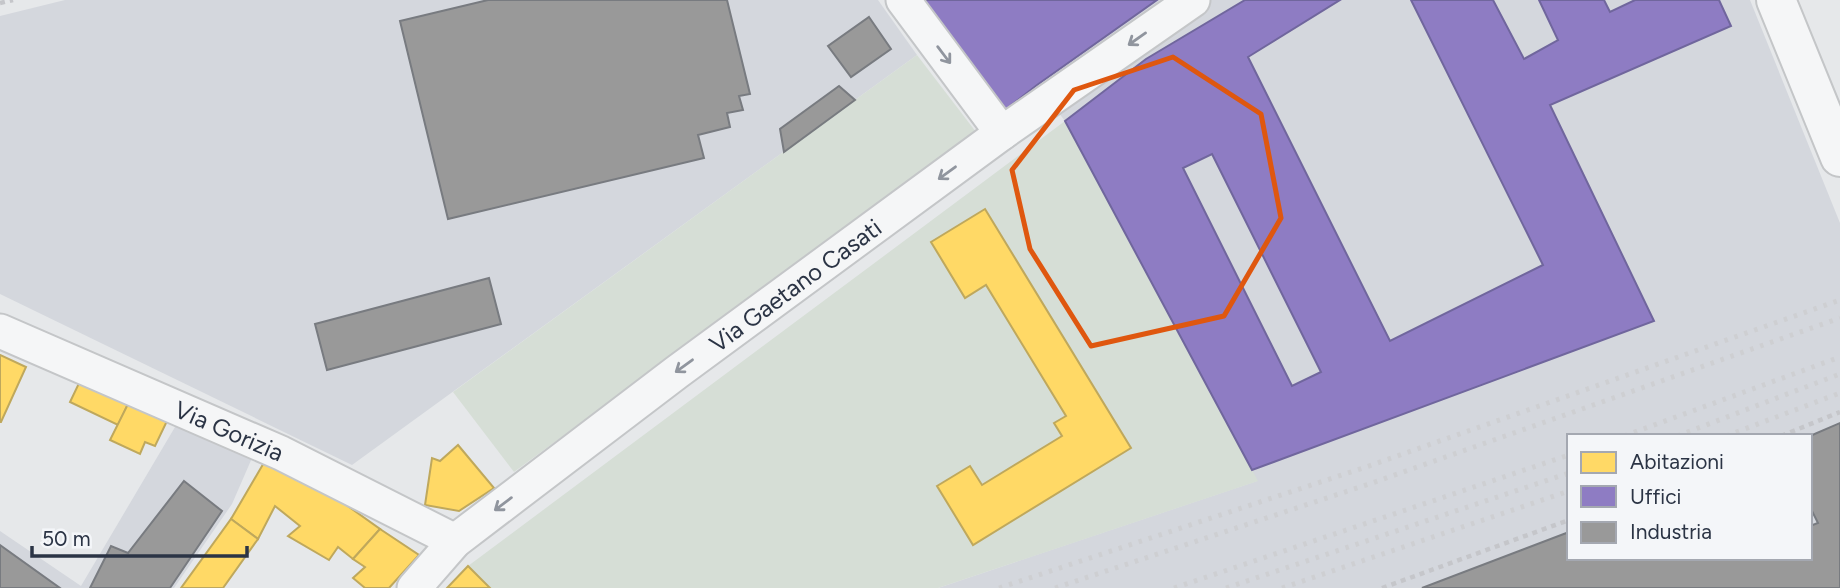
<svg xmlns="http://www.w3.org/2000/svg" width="1840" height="588" font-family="Figtree,sans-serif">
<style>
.built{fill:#d4d7dd;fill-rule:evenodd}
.green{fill:#d6ded6;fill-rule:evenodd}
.homes{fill:#ffd966;stroke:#bfa85c;stroke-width:2}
.offices{fill:#8e7cc3;stroke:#70669d;stroke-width:2;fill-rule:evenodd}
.industry{fill:#999;stroke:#787b80;stroke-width:2}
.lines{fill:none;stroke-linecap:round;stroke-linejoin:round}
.minor-casing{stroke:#c4c6c8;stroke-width:37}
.tertiary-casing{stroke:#c4c6c8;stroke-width:42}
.path{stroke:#c5c6ca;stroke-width:4.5;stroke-dasharray:5 5;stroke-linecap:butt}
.minor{stroke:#f5f6f7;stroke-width:33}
.tertiary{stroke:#f5f6f7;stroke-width:38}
.rail{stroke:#cecfd2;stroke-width:5;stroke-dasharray:3.5 7;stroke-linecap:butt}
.oneway{stroke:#90959e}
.marked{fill:none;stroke:#df570f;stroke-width:5;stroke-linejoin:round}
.labels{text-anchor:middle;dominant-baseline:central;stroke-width:7;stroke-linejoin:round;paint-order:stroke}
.street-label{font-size:24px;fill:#2b3445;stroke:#f4f6f9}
</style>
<rect width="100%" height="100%" fill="#e6e8ea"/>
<g class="built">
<polygon points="65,0 878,0 917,55 352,465 0,294 0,16"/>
<path d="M 919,0 L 1750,0 L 1840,223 L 1840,588 L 938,588 L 1257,481 L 1065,121 L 1037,85 L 1000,114 ZM 1569,436 L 1810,436 L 1810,558 L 1569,558 Z"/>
<polygon points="178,422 252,458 232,504 174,588 0,588 0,531 81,586"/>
</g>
<g class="green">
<polygon points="917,55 976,132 514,472 453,392"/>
<path d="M 1065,121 L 1258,481 L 938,588 L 490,588 L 468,566 ZM 984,210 L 1131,448 L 973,544 L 938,486 L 970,466 L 982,485 L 1062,436 L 1054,423 L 1066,416 L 986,285 L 965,298 Z"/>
</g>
<g class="homes">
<polygon points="985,209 1131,448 973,545 937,486 970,466 982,485 1062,436 1054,423 1066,416 986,285 965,298 931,242"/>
<polygon points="0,355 26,367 1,422 0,422"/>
<polygon points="81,379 129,402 118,425 70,402"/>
<polygon points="129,402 167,421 155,446 145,442 140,454 110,440"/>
<polygon points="458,445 494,488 459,511 425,505 432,458 440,461"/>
<polygon points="269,454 289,464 380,529 353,559 338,547 329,560 288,536 300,526 275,506 258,539 231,519"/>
<polygon points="231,519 258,539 223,588 181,588"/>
<polygon points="380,529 419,555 389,588 365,588 353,578 365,567 353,559"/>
<polygon points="468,566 490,588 447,588"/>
</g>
<g class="offices">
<polygon points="919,0 1157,0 1037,85 1000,114"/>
<path d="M 1245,0 L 1340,0 L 1248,57 L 1390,341 L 1543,265 L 1411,0 L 1493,0 L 1524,59 L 1558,40 L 1539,0 L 1604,0 L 1610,12 L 1635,0 L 1719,0 L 1731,26 L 1550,105 L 1654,321 L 1252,470 L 1065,121 L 1146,59 ZM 1212,154 L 1321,372 L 1292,386 L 1183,168 Z"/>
</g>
<g class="industry">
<polygon points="488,0 727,0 750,94 739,96 743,110 727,113 730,127 698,135 704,158 448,219 400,21"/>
<polygon points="869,17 891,49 851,77 828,46"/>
<polygon points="839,86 855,100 784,152 780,129"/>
<polygon points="489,278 501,324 327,370 315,324"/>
<polygon points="1840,423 1840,588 1422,588 1569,532 1569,558 1810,558 1810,526 1818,523 1810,507 1810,436"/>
<polygon points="184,481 222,511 170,588 90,588 111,546 128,553"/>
<polygon points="0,545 60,588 0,588"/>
</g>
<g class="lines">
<defs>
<g id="minor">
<polyline points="903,0 1002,133"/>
<path id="s1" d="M 0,331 L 281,453 L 455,541"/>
<path id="s2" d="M 414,588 L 455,541 L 677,372 L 1002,133 L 1193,0"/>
</g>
<polyline id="tertiary" points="1776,0 1840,157"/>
</defs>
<use href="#minor" class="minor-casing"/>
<use href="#tertiary" class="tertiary-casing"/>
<g class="path">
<polyline points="0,3 13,0"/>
<polyline points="1781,436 1840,412"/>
<polyline points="1382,588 1569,520"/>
</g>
<use href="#minor" class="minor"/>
<use href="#tertiary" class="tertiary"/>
<g class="rail">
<polyline points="1624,436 1840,357"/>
<polyline points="1677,436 1840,374"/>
<polyline points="1726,436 1840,393"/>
<polyline points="999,588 1366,467 1840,300"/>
<polyline points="1055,588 1372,483 1840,318"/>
<polyline points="1174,588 1569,455"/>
<polyline points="1226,588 1569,473"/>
<polyline points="1282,588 1569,491"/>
</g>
</g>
<defs><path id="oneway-shaft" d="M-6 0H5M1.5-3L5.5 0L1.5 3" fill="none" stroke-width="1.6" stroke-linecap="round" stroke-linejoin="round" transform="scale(1.75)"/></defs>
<g class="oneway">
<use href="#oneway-shaft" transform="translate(1137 39) rotate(145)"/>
<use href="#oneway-shaft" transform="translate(944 55) rotate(53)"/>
<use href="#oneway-shaft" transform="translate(947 173) rotate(144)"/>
<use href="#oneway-shaft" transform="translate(684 366) rotate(144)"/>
<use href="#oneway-shaft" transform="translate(503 504) rotate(143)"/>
</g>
<path class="marked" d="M 1173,57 L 1261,114 L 1281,218 L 1224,316 L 1091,346 L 1030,249 L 1012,170 L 1074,90 Z"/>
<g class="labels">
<g class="street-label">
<text stroke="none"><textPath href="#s2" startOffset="488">Via Gaetano Casati</textPath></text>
<text stroke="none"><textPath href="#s1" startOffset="250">Via Gorizia</textPath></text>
</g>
</g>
<rect x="1567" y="434" width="245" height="126" fill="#f4f6f9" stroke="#a4a8b1" stroke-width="2"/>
<rect x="1581" y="452" width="35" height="21" fill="#ffd966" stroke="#a4a8b1" stroke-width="2"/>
<text x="1630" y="469" font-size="21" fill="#2b3445">Abitazioni</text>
<rect x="1581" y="486" width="35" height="21" fill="#8e7cc3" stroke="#a4a8b1" stroke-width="2"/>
<text x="1630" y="504" font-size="21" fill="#2b3445">Uffici</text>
<rect x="1581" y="522" width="35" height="21" fill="#999999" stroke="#a4a8b1" stroke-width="2"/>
<text x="1630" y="539" font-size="21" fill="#2b3445">Industria</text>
<path d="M32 546v10h215v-10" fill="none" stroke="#2b3445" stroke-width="3.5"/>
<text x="42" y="546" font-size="21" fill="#2b3445" stroke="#f4f6f9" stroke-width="5" paint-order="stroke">50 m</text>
</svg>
